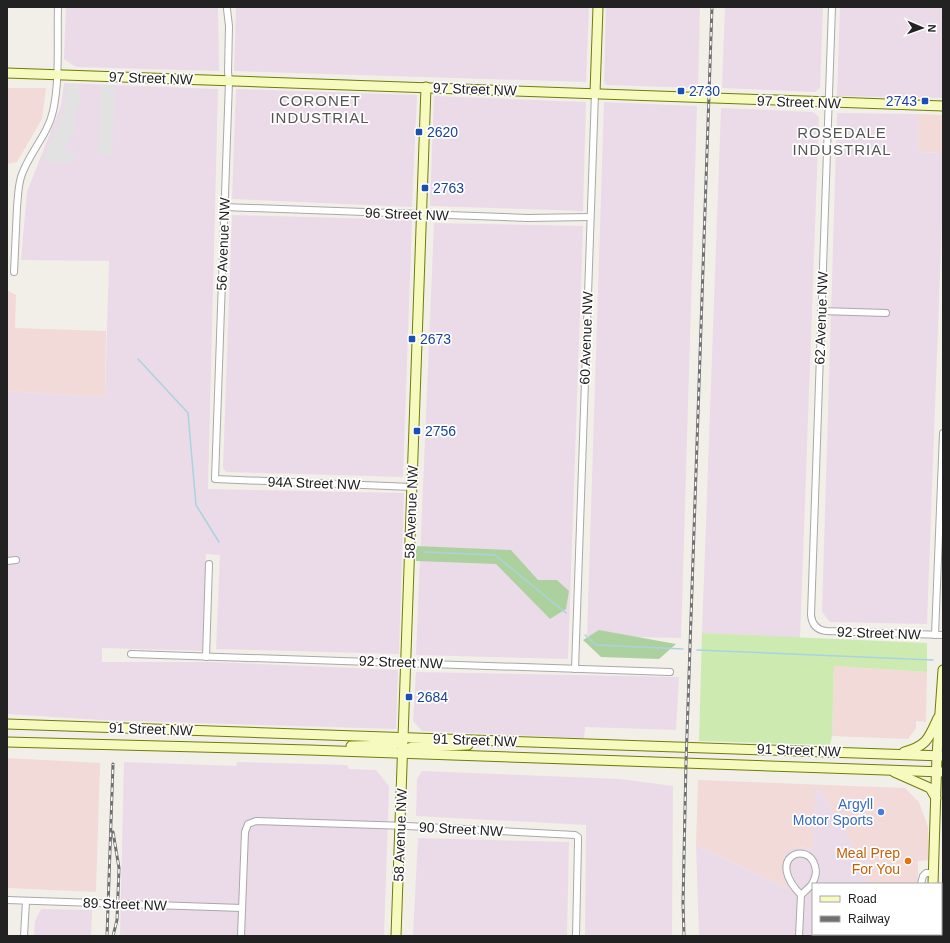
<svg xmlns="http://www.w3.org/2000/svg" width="950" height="943" font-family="Helvetica,sans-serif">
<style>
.commercial{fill:#f2dad9}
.industrial{fill:#ebdbe8}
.grass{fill:#cdebb0}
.forest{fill:#add19e}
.parking{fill:#e2e2e2}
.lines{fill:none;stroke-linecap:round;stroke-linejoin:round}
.stream{stroke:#aad3df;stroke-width:1.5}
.street-casing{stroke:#a9a9a9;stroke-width:8}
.secondary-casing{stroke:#707d05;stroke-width:11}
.street{stroke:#fff;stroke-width:6}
.secondary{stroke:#f7fabf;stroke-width:9}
.rail-casing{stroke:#707070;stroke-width:3}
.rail{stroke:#fff;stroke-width:1.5;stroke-dasharray:4.5;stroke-linecap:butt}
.transit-dot{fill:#1a4fb4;stroke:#fff;stroke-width:1.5}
.shop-dot{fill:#3f7fe0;stroke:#fff;stroke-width:1.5}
.food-dot{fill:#e8710a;stroke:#fff;stroke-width:1.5}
.labels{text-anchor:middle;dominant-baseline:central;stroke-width:3.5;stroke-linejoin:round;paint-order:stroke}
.street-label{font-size:14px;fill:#222;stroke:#fff}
.transit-label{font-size:14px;fill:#164399;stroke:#fff;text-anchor:start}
.shop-label{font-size:14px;fill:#366cbe;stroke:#fff;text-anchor:end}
.food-label{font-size:14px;fill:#c56008;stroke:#fff;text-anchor:end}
.neighbourhood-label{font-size:15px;letter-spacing:1px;fill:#555;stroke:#fff}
</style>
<rect width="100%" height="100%" fill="#f2efe9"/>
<g class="commercial">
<polygon points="7,88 46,88 42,119 17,162 7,164"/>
<polygon points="919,114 943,115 943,153 918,152"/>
<polygon points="7,290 16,295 15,328 106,331 105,397 7,391"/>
<polygon points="834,666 927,672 926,722 916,721 916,728 908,739 832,736"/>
<polygon points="7,758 100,763 96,892 7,888"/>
<polygon points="698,780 905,788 919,802 928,827 930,860 918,861 918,884 868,884 869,854 861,860 822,792 816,790 813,849 798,847 782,868 787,888 696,845"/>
</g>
<g class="industrial">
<polygon points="66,7 218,7 219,71 76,67 64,59"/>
<polygon points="236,7 589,7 586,82 234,71"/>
<polygon points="606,7 700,7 698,88 606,85 604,81"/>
<polygon points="725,7 823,7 820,88 815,92 722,88"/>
<polygon points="840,7 943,7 943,98 837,96"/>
<polygon points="64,83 218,89 208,489 404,493 399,654 216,649 220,555 206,554 203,651 102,648 102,662 213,662 398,670 396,729 100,720 7,714 7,391 105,397 109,261 21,260 27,192 61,105"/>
<polygon points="236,89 417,95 412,207 232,199"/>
<polygon points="434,96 586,102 583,211 430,206"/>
<polygon points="604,102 697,106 681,638 587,636"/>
<polygon points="721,108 813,112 819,117 800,639 702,633"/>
<polygon points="837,113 919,114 918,152 943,153 943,192 927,624 830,622 822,612"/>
<polygon points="232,215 412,220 403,477 226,472 223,468"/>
<polygon points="434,223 583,226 568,659 416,655"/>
<polygon points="416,672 679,677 676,730 585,727 584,738 422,731 413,721"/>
<polygon points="124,762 236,766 237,762 347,765 349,769 376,770 389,786 384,936 120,936"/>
<polygon points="422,771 620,779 673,786 672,936 585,936 586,825 416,816 417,779"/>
<polygon points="815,790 822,792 861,859 869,854 868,884 813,884 813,934 867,934 866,936 699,936 696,845 787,888 782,868 785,853 798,847 813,849"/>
<polygon points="418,838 569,842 567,936 413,936"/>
<polygon points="41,909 92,910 91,936 34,936 35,921"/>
</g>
<polygon class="grass" points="702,633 927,643 927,672 834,666 832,736 830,745 699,741"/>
<g class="forest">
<polygon points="416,546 511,550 538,580 557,580 569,591 566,609 550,619 496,564 416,561"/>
<polygon points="599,630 676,644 659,659 601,657 583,640"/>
</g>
<g class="parking">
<polygon points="66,85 79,86 78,93 80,94 80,107 76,107 75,128 63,151 73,153 73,162 55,164 44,159 65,106"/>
<polygon points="101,85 115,85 112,155 98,153"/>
</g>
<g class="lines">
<g class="stream">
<polyline points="138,359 188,413 196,505 219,542"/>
<polyline points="424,552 495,555 566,613"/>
<polyline points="585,635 596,645 683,649"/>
<polyline points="697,650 933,660"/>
</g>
<defs>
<g id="street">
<path d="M 832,7 L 811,615 C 812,625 817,630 826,631 L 943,635"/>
<polyline points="227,9 229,26 228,72 229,81 215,479 412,487"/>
<polyline points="224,207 528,218 590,217"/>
<path d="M 14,272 C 15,250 16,229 17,207 C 18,197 18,187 21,177 C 28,154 48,135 53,111 C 60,81 57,39 58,7"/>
<polyline points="821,311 886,313"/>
<polyline points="7,561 16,560"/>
<polyline points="935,635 943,433"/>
<polyline points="131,654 670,672"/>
<polyline points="206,657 209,564"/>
<polyline points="575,669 595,93"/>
<polyline points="921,884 923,876 926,873 933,873"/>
<polyline points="7,900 242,908"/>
<polyline points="24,936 26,901"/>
<polyline points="241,936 245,832 248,824 256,821 407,826 575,835 578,837 578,842 576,936"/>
<path d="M 799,936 L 801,895 C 804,892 809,888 812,884 C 815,879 817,872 815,866 C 808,840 764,857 801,895"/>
<polyline points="920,936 920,934"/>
</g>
<g id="secondary">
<polyline points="7,73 943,106"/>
<polyline points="595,93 598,7"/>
<polyline points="7,724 943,756"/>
<polyline points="7,742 309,750 943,772"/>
<polyline points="351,746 395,745 403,738"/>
<path d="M 904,752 C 927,746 929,738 938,718"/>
<polyline points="403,754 409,748 412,747 468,745"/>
<polyline points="894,772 930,788 936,798"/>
<polyline points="933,884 937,755 943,670"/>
<polyline points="396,936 426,87"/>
<polyline points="932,936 932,934"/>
</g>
</defs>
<use href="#street" class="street-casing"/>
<use href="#secondary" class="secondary-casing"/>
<use href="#street" class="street"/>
<use href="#secondary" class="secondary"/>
<defs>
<g id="rail">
<polyline points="107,936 113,764"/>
<polyline points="113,936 117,920 119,868 113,832"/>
<polyline points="684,936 683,903 686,763 712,7"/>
</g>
</defs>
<use href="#rail" class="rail-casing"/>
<use href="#rail" class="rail"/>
</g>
<g class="transit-dot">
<rect x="677" y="87" width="8" height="8" rx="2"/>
<rect x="921" y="97" width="8" height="8" rx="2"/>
<rect x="415" y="128" width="8" height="8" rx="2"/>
<rect x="421" y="184" width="8" height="8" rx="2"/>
<rect x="408" y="335" width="8" height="8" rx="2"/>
<rect x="413" y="427" width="8" height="8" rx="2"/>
<rect x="405" y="693" width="8" height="8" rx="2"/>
</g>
<circle class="shop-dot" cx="881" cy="812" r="4"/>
<circle class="food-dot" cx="908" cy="861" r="4"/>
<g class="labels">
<g class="street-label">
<text transform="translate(151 78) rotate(2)">97 Street NW</text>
<text transform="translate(475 89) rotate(2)">97 Street NW</text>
<text transform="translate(799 102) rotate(2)">97 Street NW</text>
<text transform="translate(407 214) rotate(2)">96 Street NW</text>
<text transform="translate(223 244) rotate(-88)">56 Avenue NW</text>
<text transform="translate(821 318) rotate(-88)">62 Avenue NW</text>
<text transform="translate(586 338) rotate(-88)">60 Avenue NW</text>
<text transform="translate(314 483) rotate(2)">94A Street NW</text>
<text transform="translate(411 512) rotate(-88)">58 Avenue NW</text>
<text transform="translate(879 633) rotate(2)">92 Street NW</text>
<text transform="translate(401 662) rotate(2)">92 Street NW</text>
<text transform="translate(151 729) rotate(2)">91 Street NW</text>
<text transform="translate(475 740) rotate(2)">91 Street NW</text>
<text transform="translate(799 750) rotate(2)">91 Street NW</text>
<text transform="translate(461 829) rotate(3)">90 Street NW</text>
<text transform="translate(400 835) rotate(-88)">58 Avenue NW</text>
<text transform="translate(125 904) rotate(2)">89 Street NW</text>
</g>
<g class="transit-label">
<text x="689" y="91">2730</text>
<text x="917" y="101" text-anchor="end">2743</text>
<text x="427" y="132">2620</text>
<text x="433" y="188">2763</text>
<text x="420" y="339">2673</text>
<text x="425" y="431">2756</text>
<text x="417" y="697">2684</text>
</g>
<g class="shop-label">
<text x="873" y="804">Argyll<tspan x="873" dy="16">Motor Sports</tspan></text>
</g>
<g class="food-label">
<text x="900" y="853">Meal Prep<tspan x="900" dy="16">For You</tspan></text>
</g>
<g class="neighbourhood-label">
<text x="320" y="100">CORONET<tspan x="320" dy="17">INDUSTRIAL</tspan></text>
<text x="842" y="132">ROSEDALE<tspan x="842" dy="17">INDUSTRIAL</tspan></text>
</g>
</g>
<rect width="950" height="943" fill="none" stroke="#222222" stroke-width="16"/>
<rect x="812" y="883" width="130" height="52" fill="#ffffff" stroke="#a7a7a7"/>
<rect x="820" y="896" width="20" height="6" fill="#f7fabf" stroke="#a7a7a7"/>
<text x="848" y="903" font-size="12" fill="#222222">Road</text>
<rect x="820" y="916" width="20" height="6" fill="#707070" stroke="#a7a7a7"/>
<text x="848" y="923" font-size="12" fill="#222222">Railway</text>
<g transform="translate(922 28) rotate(92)" stroke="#ffffff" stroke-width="3" paint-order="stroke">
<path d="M0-3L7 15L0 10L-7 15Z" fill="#222222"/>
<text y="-6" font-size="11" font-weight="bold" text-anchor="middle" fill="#222222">N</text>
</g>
</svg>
